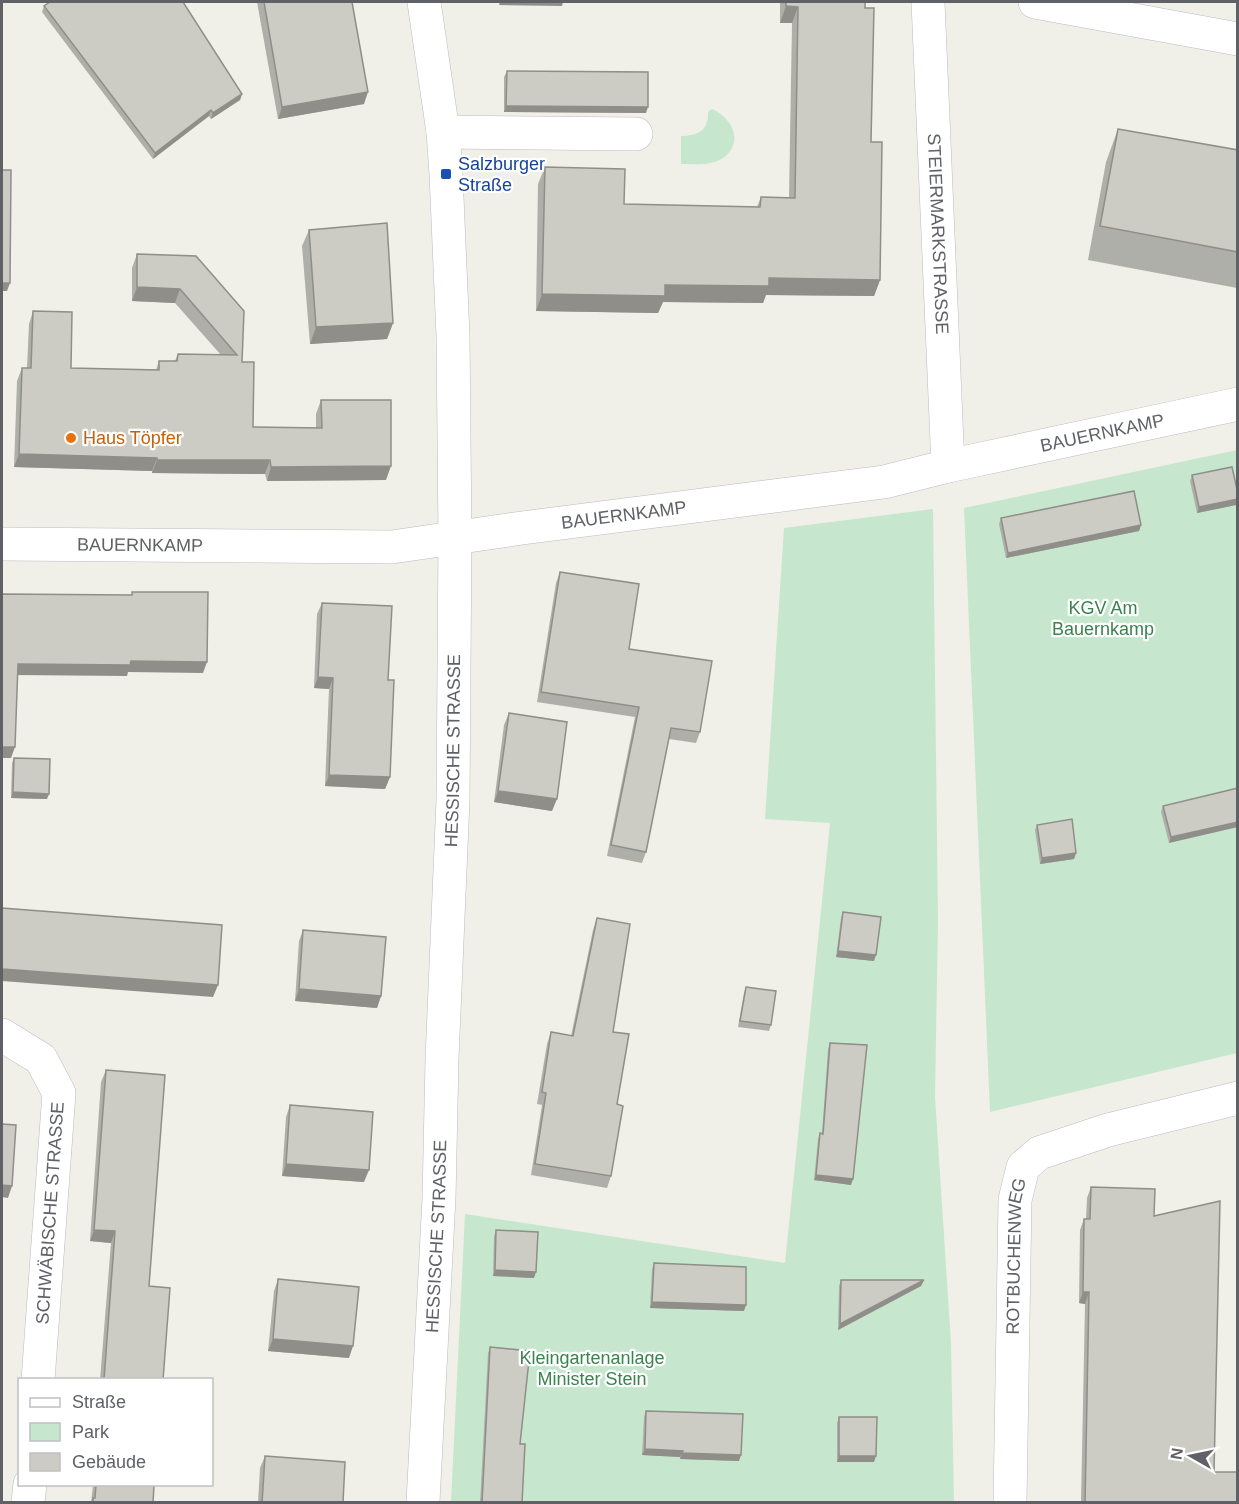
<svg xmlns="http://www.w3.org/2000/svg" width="1239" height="1504" font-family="Arial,sans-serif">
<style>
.green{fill:#c7e6ce}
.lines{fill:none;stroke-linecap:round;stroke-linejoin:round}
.minor-casing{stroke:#babbc1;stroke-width:34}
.minor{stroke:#fff;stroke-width:33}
.wall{fill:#afafa9}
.shaded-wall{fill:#8f8e89}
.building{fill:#cccbc4;stroke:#8f8e89;stroke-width:1.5}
.transit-dot{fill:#1a4fb4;stroke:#fff;stroke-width:2}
.food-dot{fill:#e8710a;stroke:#fff;stroke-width:2}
.labels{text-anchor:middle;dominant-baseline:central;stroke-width:4.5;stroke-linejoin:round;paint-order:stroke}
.transit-label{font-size:18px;fill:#164399;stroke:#fff;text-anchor:start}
.street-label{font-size:18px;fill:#5f6167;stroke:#fff}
.food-label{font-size:18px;fill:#c56008;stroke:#fff;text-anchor:start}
.park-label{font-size:18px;fill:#3a834f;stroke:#fff}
</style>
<rect width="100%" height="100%" fill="#f0f0e8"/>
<g class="green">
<path d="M 712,109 C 732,118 745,142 723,158 C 712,166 694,164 681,164 L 681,136 C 698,136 709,130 708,112 Z"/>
<polygon points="1237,450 1237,1053 990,1112 964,508"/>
<polygon points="933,509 938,922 935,1097 951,1343 954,1502 451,1502 465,1214 785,1263 830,823 765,819 784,528"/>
</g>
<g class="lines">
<defs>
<g id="minor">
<path id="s1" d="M 928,2 L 948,466"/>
<polyline points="1035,2 1238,39"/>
<polyline points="443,132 636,134"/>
<path id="s2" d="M 2,544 L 392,547 L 522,528 L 884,482 L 948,466 L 1238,404"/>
<polyline points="2,1035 41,1059 59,1093 38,1380"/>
<polyline points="28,1502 30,1484"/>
<path id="s3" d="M 423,1502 L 439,1198 L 442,1059 L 453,800 L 455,537 L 453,336 L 446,174 L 443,132 L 424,2"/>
<path id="s4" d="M 1010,1502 L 1015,1200 L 1023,1167 L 1039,1153 L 1108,1130 L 1238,1098"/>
</g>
</defs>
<use href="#minor" class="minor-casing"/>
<use href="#minor" class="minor"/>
</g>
<g class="wall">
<polygon points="257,2 352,2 364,104 278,119"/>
<polygon points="780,2 865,2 871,142 880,280 874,296 766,295 763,303 663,302 658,313 536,311 538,184 545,167 624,204 757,207 761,197 789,198 792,23 780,23"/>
<polygon points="44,6 242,94 240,100 211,119 209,116 153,159 42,12"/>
<polygon points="507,71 646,113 504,112 504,77"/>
<polygon points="1118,129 1238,150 1237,288 1088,260 1106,162"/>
<polygon points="309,230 393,323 387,339 310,344 302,246"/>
<polygon points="137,254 196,256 242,362 253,427 316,428 316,414 321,400 386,480 267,481 265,474 152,473 152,471 14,467 17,381 22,368 27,368 29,324 33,311 71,368 156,370 159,361 175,361 178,354 221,355 175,303 132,301 132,268"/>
<polygon points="1192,475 1238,494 1238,502 1236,505 1197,513 1190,481"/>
<polygon points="1001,518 1141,525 1139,531 1006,558 999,524"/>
<polygon points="560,572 629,649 700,732 696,743 669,739 646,852 642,863 607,856 635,717 537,702 556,583"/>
<polygon points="322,603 388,680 390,777 385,789 325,786 329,689 314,688 317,614"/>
<polygon points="509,713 552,811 494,802 504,725"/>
<polygon points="14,758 47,799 11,798 12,763"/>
<polygon points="1238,788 1169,843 1161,812 1163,806"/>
<polygon points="1037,825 1076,853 1074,859 1040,864 1035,830"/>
<polygon points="843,912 874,961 836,957 841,918"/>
<polygon points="597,918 613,1032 617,1104 611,1176 607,1188 531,1175 542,1105 537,1104 547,1044 551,1032 571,1036 593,930"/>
<polygon points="303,930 381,996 377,1008 295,1001 299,941"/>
<polygon points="746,987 771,1025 769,1031 738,1027 744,993"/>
<polygon points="830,1043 851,1185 814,1180 818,1139 820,1133 822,1134 828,1049"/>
<polygon points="106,1070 149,1286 163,1380 100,1380 111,1243 90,1241 101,1082"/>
<polygon points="290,1105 364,1182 282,1176 286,1117"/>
<polygon points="1091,1187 1154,1216 1214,1472 1238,1503 1081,1503 1085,1304 1079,1303 1080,1230 1084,1219 1086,1219 1087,1198"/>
<polygon points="496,1230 534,1278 493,1276 494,1236"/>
<polygon points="654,1263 744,1311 650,1308 652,1269"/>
<polygon points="278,1279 349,1358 268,1351 274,1291"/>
<polygon points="841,1280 924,1280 921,1286 838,1330 839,1286"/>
<polygon points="490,1347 520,1444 522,1503 480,1503 488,1353"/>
<polygon points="646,1411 739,1461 680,1459 680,1457 642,1455 644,1417"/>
<polygon points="839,1417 874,1462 837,1462 837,1423"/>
<polygon points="265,1456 343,1503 258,1503 260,1468"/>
<polygon points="93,1485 154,1485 153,1503 91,1503"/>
</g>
<g class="shaded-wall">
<polygon points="500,2 563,2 562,6 499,5"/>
<polygon points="786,6 798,7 792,23 780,23"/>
<polygon points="368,92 364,104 278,119 282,107"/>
<polygon points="242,94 240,100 211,119 213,113"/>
<polygon points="506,106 648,107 646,113 504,112"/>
<polygon points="211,110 209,116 153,159 155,153"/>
<polygon points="769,278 880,280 874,296 766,295 763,303 663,302 658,313 536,311 542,294"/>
<polygon points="2,283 10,283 7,291 2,291"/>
<polygon points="137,287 180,289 175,303 132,301"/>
<polygon points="393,323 387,339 310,344 316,327"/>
<polygon points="19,454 157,458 152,471 14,467"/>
<polygon points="157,460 270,460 265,474 152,473"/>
<polygon points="391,466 386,480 267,481 271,467"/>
<polygon points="1238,499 1236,505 1197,513 1199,507"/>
<polygon points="1141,525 1139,531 1006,558 1008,553"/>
<polygon points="131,661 207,662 203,673 128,672 127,676 14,675 18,664"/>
<polygon points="318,677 333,678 329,689 314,688"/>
<polygon points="2,747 15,747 11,758 2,758"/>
<polygon points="329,775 390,777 385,789 325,786"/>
<polygon points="498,791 557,799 552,811 494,802"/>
<polygon points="13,792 49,794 47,799 11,798"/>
<polygon points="1238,822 1238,827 1169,843 1171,837"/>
<polygon points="1076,853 1074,859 1040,864 1042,858"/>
<polygon points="838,951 876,955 874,961 836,957"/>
<polygon points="2,969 218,985 213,997 2,981"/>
<polygon points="299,989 381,996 377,1008 295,1001"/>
<polygon points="286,1164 369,1170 364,1182 282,1176"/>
<polygon points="816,1175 853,1179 851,1185 814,1180"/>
<polygon points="2,1185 12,1186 8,1198 2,1197"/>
<polygon points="94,1230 115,1231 111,1243 90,1241"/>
<polygon points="495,1270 536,1272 534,1278 493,1276"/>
<polygon points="924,1280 921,1286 838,1330 840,1324"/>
<polygon points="1083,1292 1089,1292 1085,1304 1079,1303"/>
<polygon points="652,1302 746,1305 744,1311 650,1308"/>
<polygon points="273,1339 353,1346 349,1358 268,1351"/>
<polygon points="645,1449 683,1451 680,1457 642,1455"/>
<polygon points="682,1453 741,1455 739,1461 680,1459"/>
<polygon points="839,1456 876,1456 874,1462 837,1462"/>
</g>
<g class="building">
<polygon points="50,2 183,2 242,94 213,113 211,110 155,153 44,6"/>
<polygon points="264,2 352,2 368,92 282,107"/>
<polygon points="786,2 865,2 865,8 874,8 871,142 882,142 880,280 769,278 769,286 665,285 665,296 542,294 545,167 625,169 624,204 760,207 761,197 795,198 798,7 786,6"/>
<polygon points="507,71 648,72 648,107 506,106"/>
<polygon points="1118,129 1238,150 1238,252 1100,226"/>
<polygon points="2,170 11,170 10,283 2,283"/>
<polygon points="387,223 393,323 316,327 309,230"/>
<polygon points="137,254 196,256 244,311 242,362 254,362 253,427 322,428 321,400 391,400 391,466 271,467 270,460 157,460 157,458 19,454 22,368 31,368 33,311 72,312 71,368 159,370 159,361 177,361 178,354 237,355 180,289 137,287"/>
<polygon points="1232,467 1238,494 1238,499 1199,507 1192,475"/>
<polygon points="1134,491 1141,525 1008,553 1001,518"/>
<polygon points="560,572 639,584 629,649 712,661 700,732 671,728 646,852 611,845 639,707 541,692"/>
<polygon points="132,592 208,592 207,662 131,661 130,665 18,664 15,747 2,747 2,594 132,595"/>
<polygon points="322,603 392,606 388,680 394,680 390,777 329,775 333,678 318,677"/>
<polygon points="509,713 567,722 557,799 498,791"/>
<polygon points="14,758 50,759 49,794 13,792"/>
<polygon points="1238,788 1238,822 1171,837 1163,806"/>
<polygon points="1072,819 1076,853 1042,858 1037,825"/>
<polygon points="2,908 222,925 218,985 2,969"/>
<polygon points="843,912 881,917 876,955 838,951"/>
<polygon points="597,918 630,924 613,1032 629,1034 617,1104 623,1106 611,1176 535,1164 546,1093 542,1092 551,1032 573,1036"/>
<polygon points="303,930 386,937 381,996 299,989"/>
<polygon points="746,987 776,991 771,1025 740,1021"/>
<polygon points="830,1043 867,1045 853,1179 816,1175 820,1133 823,1134"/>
<polygon points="106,1070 165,1075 149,1286 170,1288 163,1380 104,1380 115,1231 94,1230"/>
<polygon points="290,1105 373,1112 369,1170 286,1164"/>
<polygon points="2,1124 16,1125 12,1186 2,1185"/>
<polygon points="1091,1187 1155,1189 1154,1216 1220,1201 1214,1472 1238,1472 1238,1503 1085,1503 1089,1292 1083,1292 1084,1219 1090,1219"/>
<polygon points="496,1230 538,1232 536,1272 495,1270"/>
<polygon points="654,1263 746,1267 746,1305 652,1302"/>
<polygon points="278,1279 359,1287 353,1346 273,1339"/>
<polygon points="841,1280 924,1280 840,1324"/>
<polygon points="490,1347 530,1351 520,1444 525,1444 522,1503 482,1503"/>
<polygon points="646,1411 743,1414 741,1455 682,1453 683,1451 645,1449"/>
<polygon points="839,1417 877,1417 876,1456 839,1456"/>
<polygon points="265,1456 345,1462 343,1503 262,1503"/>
<polygon points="96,1485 154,1485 153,1503 93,1503 93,1498 95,1498"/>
</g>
<rect class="transit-dot" x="440" y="168" width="12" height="12" rx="3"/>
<circle class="food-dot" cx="71" cy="438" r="6"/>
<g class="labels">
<g class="transit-label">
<text x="458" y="164">Salzburger<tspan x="458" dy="21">Straße</tspan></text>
</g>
<g class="street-label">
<text stroke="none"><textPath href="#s1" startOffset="232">STEIERMARKSTRASSE</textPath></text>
<text stroke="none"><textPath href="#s2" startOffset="1110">BAUERNKAMP</textPath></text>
<text stroke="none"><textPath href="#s2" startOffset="624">BAUERNKAMP</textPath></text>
<text stroke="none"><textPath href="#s2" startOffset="138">BAUERNKAMP</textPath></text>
<text stroke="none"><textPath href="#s3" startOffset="752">HESSISCHE STRASSE</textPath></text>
<text transform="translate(50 1213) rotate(-86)">SCHWÄBISCHE STRASSE</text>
<text stroke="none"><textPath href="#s3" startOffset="266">HESSISCHE STRASSE</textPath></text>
<text stroke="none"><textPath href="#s4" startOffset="246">ROTBUCHENWEG</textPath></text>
</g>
<g class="food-label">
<text x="83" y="438">Haus Töpfer</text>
</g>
<g class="park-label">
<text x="1103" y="608">KGV Am<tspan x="1103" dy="21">Bauernkamp</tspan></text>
<text x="592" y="1358">Kleingartenanlage<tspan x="592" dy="21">Minister Stein</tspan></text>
</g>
</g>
<rect width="1239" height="1504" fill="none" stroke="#5f6167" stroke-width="6"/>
<rect x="18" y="1378" width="195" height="108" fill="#ffffff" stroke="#bfc0c2" stroke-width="1.5"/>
<rect x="30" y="1398" width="30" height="9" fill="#ffffff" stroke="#bfc0c2" stroke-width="1.5"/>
<text x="72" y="1408" font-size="18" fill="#5f6167">Straße</text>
<rect x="30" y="1423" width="30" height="18" fill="#c7e6ce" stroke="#bfc0c2" stroke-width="1.5"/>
<text x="72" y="1438" font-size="18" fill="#5f6167">Park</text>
<rect x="30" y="1453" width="30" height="18" fill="#cccbc4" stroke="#bfc0c2" stroke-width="1.5"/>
<text x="72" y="1468" font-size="18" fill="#5f6167">Gebäude</text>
<g transform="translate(1191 1456) rotate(279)" stroke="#ffffff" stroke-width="4.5" paint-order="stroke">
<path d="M0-4.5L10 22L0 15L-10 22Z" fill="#5f6167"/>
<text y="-9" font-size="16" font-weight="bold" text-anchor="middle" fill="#5f6167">N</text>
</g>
</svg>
